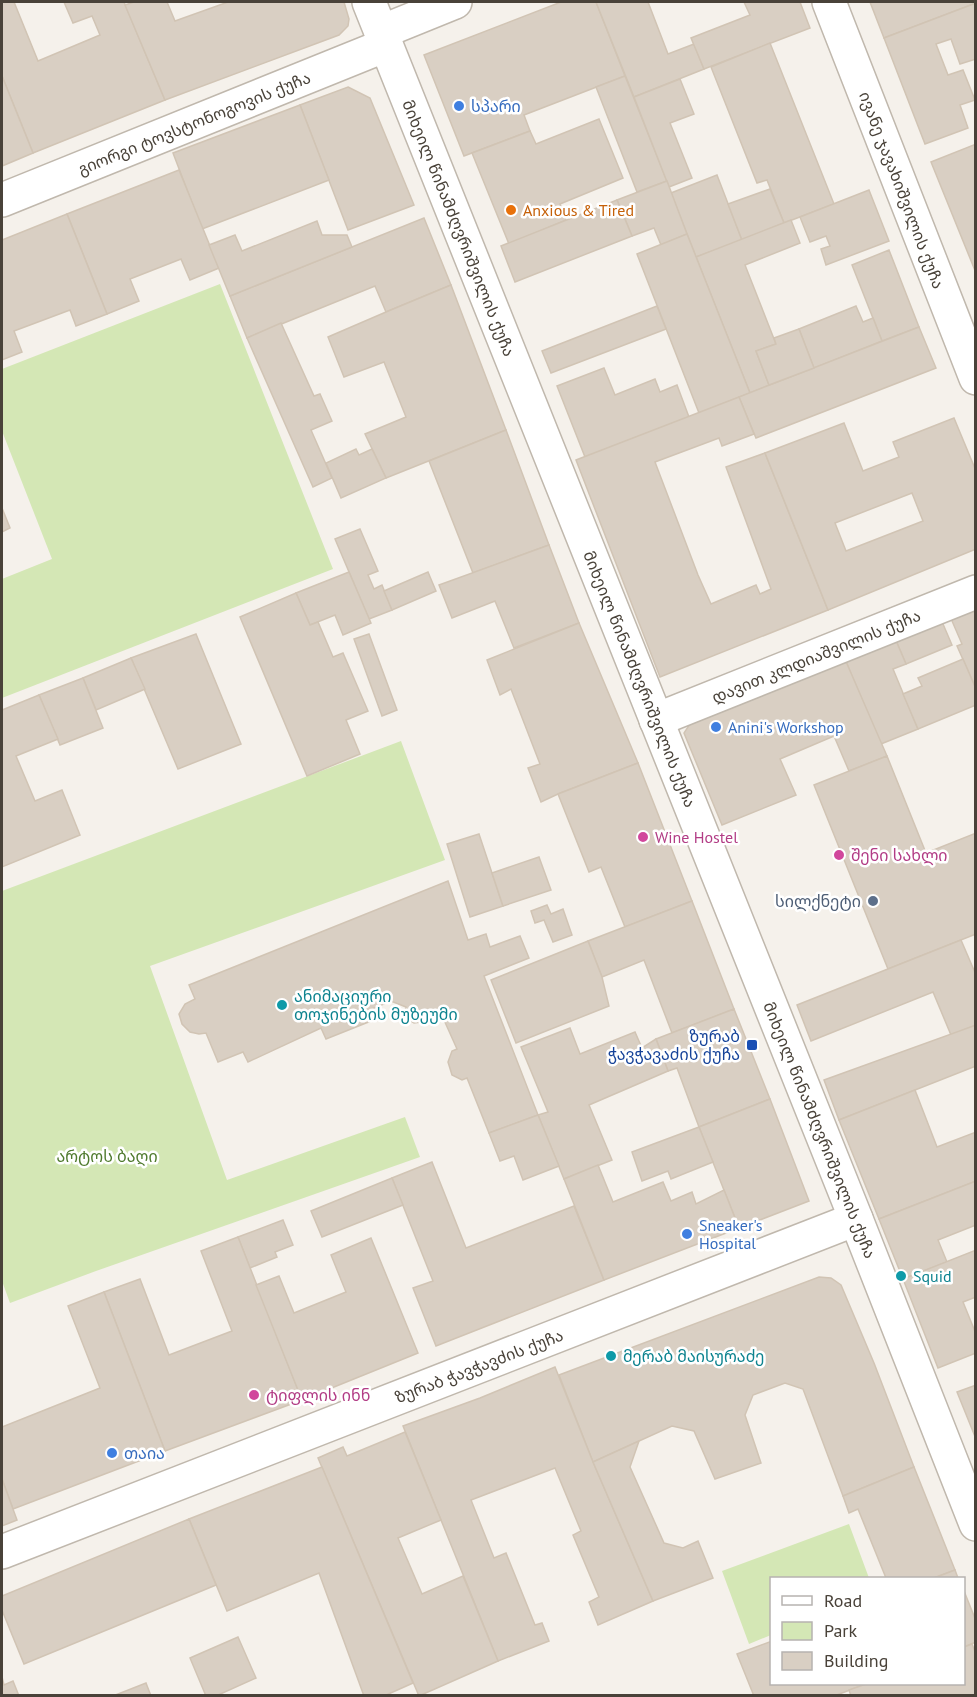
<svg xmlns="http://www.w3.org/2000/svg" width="977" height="1697" font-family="'PT Sans','Noto Sans Georgian',sans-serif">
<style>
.green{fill:#d4e7b5}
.building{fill:#d9cfc3;stroke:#d1c4b4;stroke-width:1.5;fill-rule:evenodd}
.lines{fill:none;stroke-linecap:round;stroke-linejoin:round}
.minor-casing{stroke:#c0b8ad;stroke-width:36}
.minor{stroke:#fff;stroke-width:33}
.shop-dot{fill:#3f7fe0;stroke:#fff;stroke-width:2}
.food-dot{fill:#e8710a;stroke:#fff;stroke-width:2}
.hotel-dot{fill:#d1479c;stroke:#fff;stroke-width:2}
.service-dot{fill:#5c6f8a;stroke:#fff;stroke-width:2}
.culture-dot{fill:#0f9aa8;stroke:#fff;stroke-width:2}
.transit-dot{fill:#1a4fb4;stroke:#fff;stroke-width:2}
.labels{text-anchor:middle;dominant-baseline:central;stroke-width:5;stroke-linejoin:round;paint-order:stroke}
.shop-label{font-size:16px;fill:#366cbe;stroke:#fff;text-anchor:start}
.street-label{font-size:16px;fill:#494239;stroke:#fff}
.food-label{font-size:16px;fill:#c56008;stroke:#fff;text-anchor:start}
.hotel-label{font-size:16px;fill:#b23c85;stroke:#fff;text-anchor:start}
.service-label{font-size:16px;fill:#4e5e75;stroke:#fff;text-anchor:end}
.culture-label{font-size:16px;fill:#0d838f;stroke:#fff;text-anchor:start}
.transit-label{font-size:16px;fill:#164399;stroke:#fff;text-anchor:end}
.park-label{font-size:16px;fill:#4f7a2d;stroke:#fff}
</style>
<rect width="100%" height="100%" fill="#f5f1eb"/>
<g class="green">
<polygon points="220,284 333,569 2,698 2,579 52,559 2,431 2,369"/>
<polygon points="401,741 445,860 150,966 227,1180 405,1117 420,1157 96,1271 10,1303 2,1281 2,891"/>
<polygon points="849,1524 869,1578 772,1578 771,1635 749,1644 722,1571"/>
</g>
<g class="building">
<polygon points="2,2 14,2 38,61 100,35 92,16 73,23 64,2 124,2 165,100 33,153 2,76"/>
<polygon points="134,2 167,2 175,21 228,2 344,2 349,19 348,26 339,35 165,100 125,5"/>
<polygon points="561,2 596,2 625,76 524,115 530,131 464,156 424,55"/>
<polygon points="596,2 648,2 668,54 694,44 704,69 634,97"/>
<polygon points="744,2 800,2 810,28 704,69 691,38 750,15"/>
<polygon points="870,2 976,2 976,3 884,38"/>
<polygon points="976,3 976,59 960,64 951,39 936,44 948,75 963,70 975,100 960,105 968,128 925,144 884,38"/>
<polygon points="770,43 834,204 784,223 767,180 757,183 711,67"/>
<polygon points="2,76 33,153 2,166"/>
<polygon points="625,76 667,181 637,192 596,87"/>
<polygon points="680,79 694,114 670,123 692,178 669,187 634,97"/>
<polygon points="348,87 370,98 414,205 348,230 300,105"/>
<polygon points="300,105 329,180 202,229 173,153"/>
<polygon points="599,119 623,178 560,204 566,220 509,244 472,153 530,131 536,144"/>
<polygon points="976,144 976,273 931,162"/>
<polygon points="179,170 219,268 190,280 181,259 130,279 139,301 107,314 67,214"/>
<polygon points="717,175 742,240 696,257 671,193"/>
<polygon points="667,181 687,234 661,245 654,228 632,236 617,200"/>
<polygon points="770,189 784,223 742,240 728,204"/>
<polygon points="869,190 889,241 826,265 821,249 830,246 826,236 810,242 800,217"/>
<polygon points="617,200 632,236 515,282 501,246"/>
<polygon points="67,214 107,314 76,326 70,310 14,331 22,352 2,360 2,240"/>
<polygon points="424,218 451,285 386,312 375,286 247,338 230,296"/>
<polygon points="791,220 800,243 745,265 776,344 756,351 769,385 750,393 696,257"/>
<polygon points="317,221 322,235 347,235 352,247 230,296 209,245 235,235 242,251"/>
<polygon points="687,234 750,393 699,413 637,254"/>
<polygon points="889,250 919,327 882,341 852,265"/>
<polygon points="451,285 506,430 386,478 365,434 406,417 384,362 344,377 328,337 386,312"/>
<polygon points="657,306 666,329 551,373 542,351"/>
<polygon points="856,306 863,322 873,318 882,341 814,368 799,329"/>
<polygon points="281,323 314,396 320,394 332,421 311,430 332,478 313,487 247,338"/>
<polygon points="919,327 936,368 756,438 739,397"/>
<polygon points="799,329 814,368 769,385 756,351 776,344 774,338"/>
<polygon points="604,368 615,395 655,379 660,392 677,385 689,417 585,457 557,386"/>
<polygon points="739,397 754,434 722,446 719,438 655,462 698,575 711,604 756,585 760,594 771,589 726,467 765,453 828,610 660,677 576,460"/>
<path d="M 954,418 L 976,471 L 976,549 L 828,610 L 765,453 L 844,423 L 863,471 L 899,457 L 893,442 ZM 912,493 L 923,521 L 846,551 L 835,523 Z"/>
<polygon points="506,430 549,545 473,573 429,461"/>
<polygon points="356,449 359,455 372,449 386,478 341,498 326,463"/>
<polygon points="2,508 10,528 2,532"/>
<polygon points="360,529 378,571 368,575 374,589 382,585 392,610 369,619 335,539"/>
<polygon points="549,545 579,623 514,648 495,601 452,618 439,585"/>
<polygon points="349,572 371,623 343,635 335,615 310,625 296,593"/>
<polygon points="428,572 436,591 392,610 384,591"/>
<polygon points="296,593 310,625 318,622 333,657 343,653 368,711 346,720 360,754 307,776 240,617"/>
<polygon points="976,603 976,689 957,646 962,644 949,614"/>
<polygon points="940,617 952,645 906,664 894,636"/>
<polygon points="579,623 638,763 558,794 541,802 528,768 540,764 511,689 500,695 487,660"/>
<polygon points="196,634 241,744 178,769 131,658"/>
<polygon points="369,634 397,710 382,716 354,639"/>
<polygon points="894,636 906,664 893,669 918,729 881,744 844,657"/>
<polygon points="844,657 887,756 849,771 834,736 780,759 796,795 722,825 684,733 695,716"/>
<polygon points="131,658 145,689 96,710 83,678"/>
<polygon points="963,659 976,689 976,705 918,729 903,694 922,686 918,678"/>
<polygon points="83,678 103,728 60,745 39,695"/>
<polygon points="39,695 58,739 16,756 35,801 62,790 80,835 2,867 2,710"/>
<polygon points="887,756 926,853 976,833 976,934 888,969 814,785"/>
<polygon points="638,763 692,901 625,927 601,867 589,872 558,794"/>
<polygon points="479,834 503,906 470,917 447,844"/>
<polygon points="539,857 551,890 503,906 492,873"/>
<polygon points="448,881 468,940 486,934 490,947 520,936 529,958 484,976 538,1115 489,1133 467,1078 462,1080 452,1075 448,1062 452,1051 457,1049 444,1020 428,1013 426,1018 421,1022 414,1023 408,1019 405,1013 406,1007 391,1001 367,1011 371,1021 326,1039 321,1028 248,1062 243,1052 218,1062 206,1033 199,1034 190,1032 182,1024 179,1014 185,1004 195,999 189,985"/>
<polygon points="692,901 734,1009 672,1033 644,960 602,977 588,941"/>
<polygon points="547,905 551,914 563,909 572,935 553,942 544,920 535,923 531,911"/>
<polygon points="961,940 976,975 976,1025 951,1035 933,992 811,1041 797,1005"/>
<polygon points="588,941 602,977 609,1006 516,1043 491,980"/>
<polygon points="734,1009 770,1099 699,1127 677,1068 668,1071 656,1039"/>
<polygon points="976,1025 976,1066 839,1120 824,1080"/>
<polygon points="570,1028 580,1054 635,1032 642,1048 656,1039 668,1071 589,1105 612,1160 564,1179 538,1115 548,1112 521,1047"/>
<polygon points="915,1090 937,1147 976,1132 976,1181 879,1219 839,1120"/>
<polygon points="770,1099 809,1201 739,1228 699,1127"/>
<polygon points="538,1115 559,1166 523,1180 514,1156 500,1161 489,1133"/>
<polygon points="699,1127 713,1162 671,1179 668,1171 642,1181 632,1152"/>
<polygon points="432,1162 466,1248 574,1206 604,1280 436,1346 413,1288 433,1281 392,1178"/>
<polygon points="598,1165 613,1202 663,1182 671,1201 692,1192 696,1204 724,1190 739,1228 604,1280 564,1179"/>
<polygon points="392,1178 403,1205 322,1237 311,1211"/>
<polygon points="976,1181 976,1225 938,1240 947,1262 903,1279 879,1219"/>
<polygon points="283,1220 293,1245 275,1252 277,1257 250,1268 238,1237"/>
<polygon points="238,1237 302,1400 165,1451 104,1292 140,1279 169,1355 232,1331 201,1251"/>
<polygon points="371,1238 418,1353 302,1400 256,1285 279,1276 294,1313 346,1292 331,1255"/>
<polygon points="976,1250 976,1297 963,1302 976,1334 976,1353 938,1368 903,1279"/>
<polygon points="819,1277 831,1278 841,1285 874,1363 914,1467 843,1496 803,1389 785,1383 753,1395 745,1415 761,1463 715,1479 694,1431 672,1426 593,1462 559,1375"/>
<polygon points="104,1292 165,1451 13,1509 2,1479 2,1427 100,1388 68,1306"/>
<polygon points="555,1367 593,1462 653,1601 598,1625 589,1602 599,1597 573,1535 581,1531 555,1468 471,1500 494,1558 506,1553 535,1625 542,1623 549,1641 498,1661 403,1426 480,1398"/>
<polygon points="976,1385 976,1439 957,1392"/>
<polygon points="405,1432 441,1520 398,1538 422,1594 463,1576 498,1661 419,1696 318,1458 343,1447 347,1456"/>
<polygon points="639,1441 630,1467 664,1543 683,1548 698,1541 713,1578 653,1601 593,1462"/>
<polygon points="322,1467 413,1683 384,1696 364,1696 319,1573 227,1611 189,1519"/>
<polygon points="914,1467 955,1570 934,1578 886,1578 858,1509 849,1513 843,1496"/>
<polygon points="2,1479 17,1520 2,1526"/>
<polygon points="189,1519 216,1585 24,1664 2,1610 2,1596"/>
<polygon points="955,1570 958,1578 934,1578"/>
<polygon points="964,1591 976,1621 976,1642 964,1647"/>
<polygon points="238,1637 256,1678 216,1696 206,1696 190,1658"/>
<polygon points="772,1641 772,1684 866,1684 834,1696 754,1696 737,1654"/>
<polygon points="972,1644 976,1654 976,1696 851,1696 849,1690 866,1684 964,1684 964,1647"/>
<polygon points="2,1677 4,1685 13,1681 19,1696 2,1696"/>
<polygon points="146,1683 151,1696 113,1696"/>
</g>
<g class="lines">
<defs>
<g id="minor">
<polyline points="369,2 856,1219 976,1524"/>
<polyline points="829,2 976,378"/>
<polyline points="381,32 455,2"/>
<polyline points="2,200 386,45"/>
<polyline points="656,720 976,592"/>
<polyline points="2,1552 856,1219"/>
</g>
</defs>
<use href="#minor" class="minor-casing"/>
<use href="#minor" class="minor"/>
</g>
<g class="shop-dot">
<circle cx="459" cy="106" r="6"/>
<circle cx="716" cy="727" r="6"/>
<circle cx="687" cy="1234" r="6"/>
<circle cx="112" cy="1453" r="6"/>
</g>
<circle class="food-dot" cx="511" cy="210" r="6"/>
<g class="hotel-dot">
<circle cx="643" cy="837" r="6"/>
<circle cx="839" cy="855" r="6"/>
<circle cx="254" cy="1395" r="6"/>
</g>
<circle class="service-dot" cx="873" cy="901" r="6"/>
<g class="culture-dot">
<circle cx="282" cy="1005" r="6"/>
<circle cx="901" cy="1276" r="6"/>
<circle cx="611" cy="1356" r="6"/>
</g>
<rect class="transit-dot" x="746" y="1039" width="12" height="12" rx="3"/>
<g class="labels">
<g class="shop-label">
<text x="471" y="106">სპარი</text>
<text x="728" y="727">Anini's Workshop</text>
<text x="699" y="1225">Sneaker's<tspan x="699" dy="18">Hospital</tspan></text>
<text x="124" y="1453">თაია</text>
</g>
<g class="street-label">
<text transform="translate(194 123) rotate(-22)">გიორგი ტოვსტონოგოვის ქუჩა</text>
<text transform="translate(902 190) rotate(69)">ივანე ჯავახიშვილის ქუჩა</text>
<text transform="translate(459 228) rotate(68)">მიხეილ წინამძღვრიშვილის ქუჩა</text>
<text transform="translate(816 656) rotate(-22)">დავით კლდიაშვილის ქუჩა</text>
<text transform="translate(640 679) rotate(68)">მიხეილ წინამძღვრიშვილის ქუჩა</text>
<text transform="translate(820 1130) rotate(68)">მიხეილ წინამძღვრიშვილის ქუჩა</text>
<text transform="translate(479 1366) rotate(-21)">ზურაბ ჭავჭავძის ქუჩა</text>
</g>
<g class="food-label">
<text x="523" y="210">Anxious &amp; Tired</text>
</g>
<g class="hotel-label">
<text x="655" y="837">Wine Hostel</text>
<text x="851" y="855">შენი სახლი</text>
<text x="266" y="1395">ტიფლის ინნ</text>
</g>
<g class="service-label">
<text x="861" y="901">სილქნეტი</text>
</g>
<g class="culture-label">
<text x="294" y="996">ანიმაციური<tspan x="294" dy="18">თოჯინების მუზეუმი</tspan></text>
<text x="913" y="1276">Squid</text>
<text x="623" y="1356">მერაბ მაისურაძე</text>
</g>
<g class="transit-label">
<text x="740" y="1036">ზურაბ<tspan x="740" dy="18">ჭავჭავაძის ქუჩა</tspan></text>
</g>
<g class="park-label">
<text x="107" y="1156">არტოს ბაღი</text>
</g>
</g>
<rect width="977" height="1697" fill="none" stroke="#494239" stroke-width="6"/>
<rect x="770" y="1577" width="195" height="108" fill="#ffffff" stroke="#b6b3b0" stroke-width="1.5"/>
<rect x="782" y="1596" width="30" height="9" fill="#ffffff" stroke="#b6b3b0" stroke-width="1.5"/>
<text x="824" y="1607" font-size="18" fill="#494239">Road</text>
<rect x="782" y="1622" width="30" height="18" fill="#d4e7b5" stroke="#b6b3b0" stroke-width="1.5"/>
<text x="824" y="1637" font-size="18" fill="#494239">Park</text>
<rect x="782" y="1652" width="30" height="18" fill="#d9cfc3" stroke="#b6b3b0" stroke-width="1.5"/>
<text x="824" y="1667" font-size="18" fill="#494239">Building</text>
</svg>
